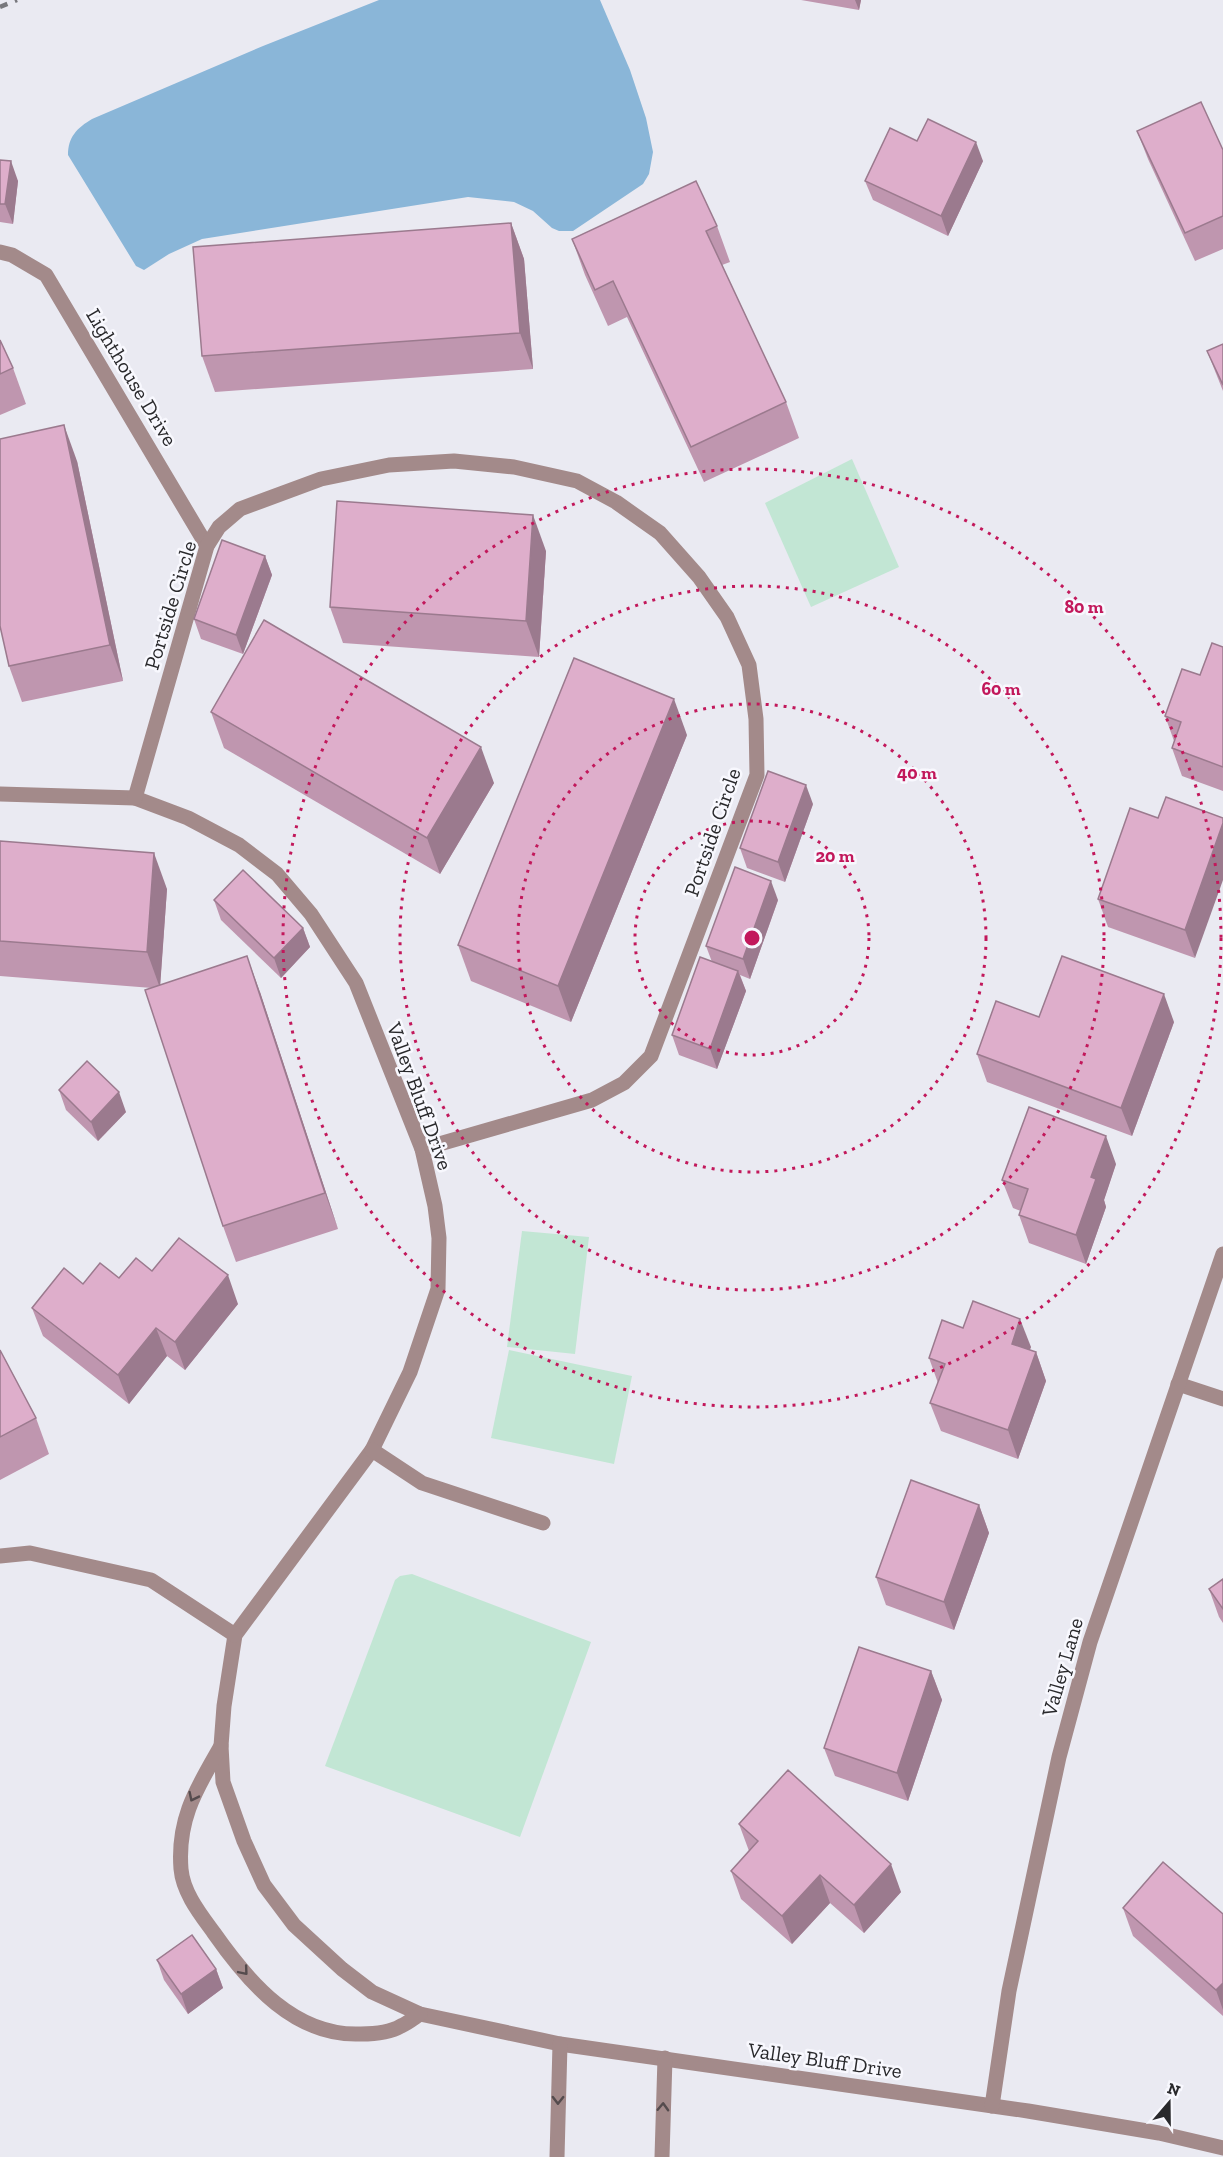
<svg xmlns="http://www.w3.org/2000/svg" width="1223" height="2157" font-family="'Zilla Slab',serif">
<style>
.green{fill:#c2e6d4}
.water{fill:#8ab6d8}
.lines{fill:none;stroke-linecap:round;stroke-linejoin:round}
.minor{stroke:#a38a8a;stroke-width:15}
.rail{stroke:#78787d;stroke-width:4.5;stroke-dasharray:8 8;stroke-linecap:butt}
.wall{fill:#bf96af}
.shaded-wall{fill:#9b7a8e}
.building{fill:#deaecb;stroke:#9b7a8e;stroke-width:1.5}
.oneway{stroke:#544b4d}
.ring{fill:none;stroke:#c2185b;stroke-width:3;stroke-dasharray:3 6}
.labels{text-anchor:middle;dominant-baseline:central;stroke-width:5;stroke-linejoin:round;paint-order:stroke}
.street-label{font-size:21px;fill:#29292c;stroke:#f8f8fe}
.centre{fill:#c2185b;stroke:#f8f8fe;stroke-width:3}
.ring-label{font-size:18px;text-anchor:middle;font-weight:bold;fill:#c2185b;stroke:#f8f8fe;stroke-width:5;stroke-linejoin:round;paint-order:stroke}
</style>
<rect width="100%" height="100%" fill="#eaeaf2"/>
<g class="green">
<polygon points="852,459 899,567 811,607 765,503"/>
<polygon points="522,1231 589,1237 575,1354 507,1347"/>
<polygon points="509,1350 632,1376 614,1464 491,1438"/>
<polygon points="412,1574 591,1642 520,1837 325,1766 395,1580 400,1576"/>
</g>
<path class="water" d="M 379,0 L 600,0 L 630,70 L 646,118 L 653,152 L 649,174 L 643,184 L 573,231 L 559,231 L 552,228 L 533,211 L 514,202 L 468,197 L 202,239 L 169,254 L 144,270 L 136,266 L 68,155 C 68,137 77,128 92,119 L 263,46 Z"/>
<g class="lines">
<g class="minor">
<polyline points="0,252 12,255 46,275 207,546"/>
<polyline points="0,794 135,798 188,818 239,845 277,874 311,914 356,983 422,1149 435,1206 439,1238 438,1289 410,1372 372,1450 235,1635 224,1706 221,1746 223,1782 244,1841 264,1885 294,1925 342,1969 372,1992 420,2014 560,2044 1028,2111 1159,2133 1223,2148"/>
<polyline points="135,798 207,546 219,527 240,509 321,479 389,465 454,461 514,467 577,481 616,502 660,533 699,577 727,617 749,665 756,719 757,775 651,1056 624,1083 592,1100 422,1149"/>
<polyline points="1178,1384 1223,1399"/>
<polyline points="372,1450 422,1483 543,1523"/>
<polyline points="0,1556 30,1553 151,1580 235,1635"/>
<path d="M 221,1746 C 197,1788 177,1818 181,1869 C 183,1893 201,1915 214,1933 C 249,1983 295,2037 361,2034 C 375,2034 389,2033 401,2026 C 408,2023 414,2018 420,2014"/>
<polyline points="992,2106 1009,1991 1059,1757 1090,1642 1223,1254"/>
<polyline points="557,2157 560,2044"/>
<polyline points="662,2157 665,2058"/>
</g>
<polyline class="rail" points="0,7 17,0"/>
</g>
<g class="wall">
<polygon points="801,0 861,0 859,10"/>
<polygon points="1137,131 1223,150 1223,249 1195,261 1148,159"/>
<polygon points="917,141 983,161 948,236 873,200 865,181"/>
<polygon points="0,160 18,181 13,224 0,222"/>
<polygon points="511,223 524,259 533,369 215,392 202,356"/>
<polygon points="717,226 730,262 722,265 786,402 799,438 704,482 627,317 608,326 585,275 572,239"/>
<polygon points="0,340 13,368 26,404 0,415"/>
<polygon points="1223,344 1223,391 1207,351"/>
<polygon points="77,461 123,681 22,702 9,666"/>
<polygon points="546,551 539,657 343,643 330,607"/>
<polygon points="265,556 272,575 243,654 201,639 194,619"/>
<polygon points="1223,647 1223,791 1182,776 1172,748 1174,741 1165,716"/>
<polygon points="211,712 494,783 440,874 224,748"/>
<polygon points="687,735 571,1022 471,981 458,945"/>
<polygon points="813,804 785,882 747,868 740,848"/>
<polygon points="1158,818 1195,958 1108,927 1098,899"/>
<polygon points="0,841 167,889 160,985 260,992 338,1229 236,1262 223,1226 152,988 0,976"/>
<polygon points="214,900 303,928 310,947 281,978 221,920"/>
<polygon points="778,900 750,979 740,975 746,991 717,1069 679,1055 672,1035 712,962 706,946"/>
<polygon points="1039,1017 1174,1022 1132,1136 987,1082 977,1054"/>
<polygon points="59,1090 126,1112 98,1141 66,1110"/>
<polygon points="1116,1164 1104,1200 1106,1207 1086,1264 1029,1243 1019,1215 1021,1211 1013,1208 1002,1180"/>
<polygon points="152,1271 238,1304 185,1370 167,1356 129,1404 43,1336 32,1308 83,1284"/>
<polygon points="963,1328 1031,1347 1029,1350 1036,1352 1046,1381 1018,1459 941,1431 930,1403 938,1383 929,1358"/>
<polygon points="0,1350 36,1418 49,1454 0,1480"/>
<polygon points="979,1505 989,1533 954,1630 886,1605 876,1577"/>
<polygon points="1223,1579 1223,1623 1219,1617 1209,1589"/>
<polygon points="931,1671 942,1700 908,1801 835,1776 824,1748"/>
<polygon points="739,1824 901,1892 864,1933 830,1903 792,1944 741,1899 731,1871 749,1851"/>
<polygon points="1123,1908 1223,1914 1223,2016 1133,1936"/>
<polygon points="157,1960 216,1969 223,1988 188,2014 164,1980"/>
</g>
<g class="shaded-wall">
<polygon points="855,0 861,0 859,10"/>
<polygon points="976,142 983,161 948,236 941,216"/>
<polygon points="11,161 18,181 13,224 5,204"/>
<polygon points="511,223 524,259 533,369 520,333"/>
<polygon points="64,425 77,461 123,681 110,645"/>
<polygon points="533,515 546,551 539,657 526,621"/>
<polygon points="265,556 272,575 243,654 236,635"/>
<polygon points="674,699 687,735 571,1022 558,986"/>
<polygon points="481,747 494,783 440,874 427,838"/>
<polygon points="806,785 813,804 785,882 778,862"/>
<polygon points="1223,823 1223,880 1195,958 1185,930"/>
<polygon points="154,853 167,889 160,988 147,952"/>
<polygon points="771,881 778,900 750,979 743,959"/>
<polygon points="303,928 310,947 281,978 274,958"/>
<polygon points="247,956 260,992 338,1229 325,1193"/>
<polygon points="738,971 746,991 717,1069 710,1049"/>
<polygon points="1164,994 1174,1022 1132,1136 1121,1108"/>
<polygon points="119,1092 126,1112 98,1141 91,1122"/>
<polygon points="1106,1136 1116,1164 1104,1200 1106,1207 1086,1264 1076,1235 1091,1177"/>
<polygon points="228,1275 238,1304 185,1370 175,1342"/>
<polygon points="1020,1319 1031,1347 1022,1372 1012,1344"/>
<polygon points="156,1328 167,1356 129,1404 118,1375"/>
<polygon points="1036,1352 1046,1381 1018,1459 1008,1430"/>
<polygon points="979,1505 989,1533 954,1630 944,1602"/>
<polygon points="931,1671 942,1700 908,1801 897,1773"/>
<polygon points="891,1864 901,1892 864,1933 854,1905"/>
<polygon points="820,1875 830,1903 792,1944 782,1916"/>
<polygon points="216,1969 223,1988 188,2014 181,1994"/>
<polygon points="1223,1983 1223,2010 1216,1990"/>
</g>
<g class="building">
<polygon points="1201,102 1223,150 1223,216 1185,233 1137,131"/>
<polygon points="928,119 976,142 941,216 865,181 890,128 917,141"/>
<polygon points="0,160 11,161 5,204 0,204"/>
<polygon points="696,181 717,226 706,231 786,402 691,447 613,281 595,290 572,239"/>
<polygon points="511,223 520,333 202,356 193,247"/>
<polygon points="0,340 13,368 0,374"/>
<polygon points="1223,344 1223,385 1207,351"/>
<polygon points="64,425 110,645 9,666 0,626 0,439"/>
<polygon points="337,501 533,515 526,621 330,607"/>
<polygon points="222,540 265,556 236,635 194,619"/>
<polygon points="264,620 481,747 427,838 211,712"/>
<polygon points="1212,643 1223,647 1223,767 1172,748 1181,722 1165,716 1182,669 1200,675"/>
<polygon points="574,658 674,699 558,986 458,945"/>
<polygon points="768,771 806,785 778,862 740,848"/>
<polygon points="1166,797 1223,818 1223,823 1185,930 1098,899 1130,808 1158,818"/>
<polygon points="0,841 154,853 147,952 0,941"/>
<polygon points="735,867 771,881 743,959 706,946"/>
<polygon points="243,870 303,928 274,958 214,900"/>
<polygon points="247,956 325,1193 223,1226 145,990"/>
<polygon points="1062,956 1164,994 1121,1108 977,1054 996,1001 1039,1017"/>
<polygon points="700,957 738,971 710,1049 672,1035"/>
<polygon points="87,1061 119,1092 91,1122 59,1090"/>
<polygon points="1029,1107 1106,1136 1091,1177 1096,1179 1076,1235 1019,1215 1028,1189 1002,1180"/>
<polygon points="179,1238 228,1275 175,1342 156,1328 118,1375 32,1308 64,1268 83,1284 100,1263 119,1278 136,1258 152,1271"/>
<polygon points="973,1301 1020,1319 1012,1344 1036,1352 1008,1430 930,1403 945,1364 929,1358 942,1320 963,1328"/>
<polygon points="0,1350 36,1418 0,1437"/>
<polygon points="911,1480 979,1505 944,1602 876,1577"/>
<polygon points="1223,1579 1223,1609 1209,1589"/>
<polygon points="859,1647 931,1671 897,1773 824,1748"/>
<polygon points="788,1770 891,1864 854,1905 820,1875 782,1916 731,1871 758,1841 739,1824"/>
<polygon points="1163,1862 1223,1914 1223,1983 1216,1990 1123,1908"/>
<polygon points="192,1935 216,1969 181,1994 157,1960"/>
</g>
<defs><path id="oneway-chevron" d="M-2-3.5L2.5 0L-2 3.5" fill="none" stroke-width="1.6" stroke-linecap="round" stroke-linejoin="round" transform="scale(1.5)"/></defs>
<g class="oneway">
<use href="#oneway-chevron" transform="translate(193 1797) rotate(116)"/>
<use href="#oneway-chevron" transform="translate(244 1971) rotate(50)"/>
<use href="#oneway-chevron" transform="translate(558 2100) rotate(91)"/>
<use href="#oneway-chevron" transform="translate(663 2107) rotate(-88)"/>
</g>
<g class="ring">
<circle cx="752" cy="938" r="117"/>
<circle cx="752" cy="938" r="234"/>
<circle cx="752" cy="938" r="352"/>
<circle cx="752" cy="938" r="469"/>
</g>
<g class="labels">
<g class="street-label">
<text transform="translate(132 377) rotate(59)">Lighthouse Drive</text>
<text transform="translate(170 605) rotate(-73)">Portside Circle</text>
<text transform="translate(712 832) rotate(-71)">Portside Circle</text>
<text transform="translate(420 1096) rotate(70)">Valley Bluff Drive</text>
<text transform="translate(1062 1667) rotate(-74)">Valley Lane</text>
<text transform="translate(825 2060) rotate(8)">Valley Bluff Drive</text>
</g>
</g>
<circle cx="752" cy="938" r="9" class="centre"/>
<g class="ring-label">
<text x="1084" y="613">80 m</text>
<text x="1001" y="695">60 m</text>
<text x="917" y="779">40 m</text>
<text x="835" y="862">20 m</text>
</g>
<g transform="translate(1169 2103) rotate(20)" stroke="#f8f8fe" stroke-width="4.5" paint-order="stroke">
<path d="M0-4.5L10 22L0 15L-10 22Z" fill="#29292c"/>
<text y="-9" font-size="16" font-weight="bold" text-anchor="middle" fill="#29292c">N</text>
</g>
</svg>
